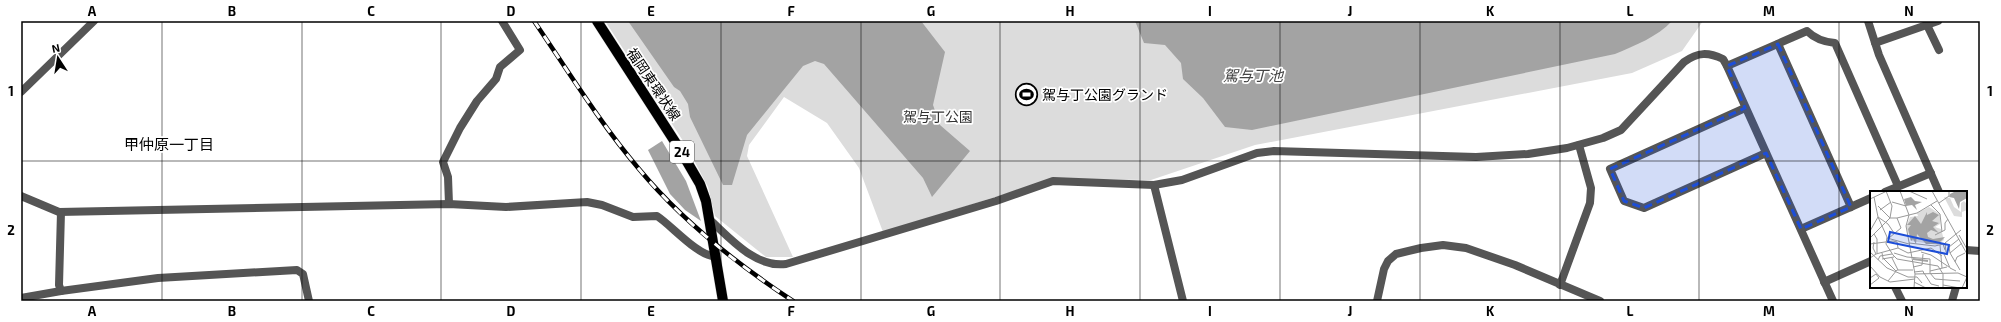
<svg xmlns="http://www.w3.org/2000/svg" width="2001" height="322" font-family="'Exo 2','Noto Sans JP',sans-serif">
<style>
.green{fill:#dcdcdc}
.water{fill:#a3a3a3}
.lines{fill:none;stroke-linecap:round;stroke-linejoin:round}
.primary-casing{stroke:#dbdbdb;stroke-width:11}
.minor{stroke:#555;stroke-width:8}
.primary{stroke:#000;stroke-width:10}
.rail-casing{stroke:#000;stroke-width:4.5}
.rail{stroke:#fff;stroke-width:3;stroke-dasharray:9;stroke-linecap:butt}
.marked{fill:#1d4ed8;fill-opacity:0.2;stroke:#1d4ed8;stroke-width:3;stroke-dasharray:8 5;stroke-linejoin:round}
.grid{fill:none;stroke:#000;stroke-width:1;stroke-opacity:0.55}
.labels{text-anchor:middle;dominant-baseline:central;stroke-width:3.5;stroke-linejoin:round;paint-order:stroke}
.shield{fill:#fff;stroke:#4c4c4c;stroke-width:1}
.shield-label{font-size:13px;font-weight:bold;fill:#000}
.street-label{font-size:14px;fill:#000;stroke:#fff}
.poi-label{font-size:14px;fill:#000;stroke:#fff;text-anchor:start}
.park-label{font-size:14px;fill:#333;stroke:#fff}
.water-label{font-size:15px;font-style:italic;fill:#444;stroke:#fff}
.neighbourhood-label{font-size:15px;fill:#000;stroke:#fff}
.inset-river{fill:none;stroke:#a3a3a3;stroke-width:2}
.inset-road{fill:none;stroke:#999;stroke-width:1}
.view{fill:#1d4ed8;fill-opacity:0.15;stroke:#1d4ed8;stroke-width:2}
.inset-edge{fill:none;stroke:#000;stroke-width:2}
.neatline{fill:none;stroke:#000;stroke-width:1.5}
.grid-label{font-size:13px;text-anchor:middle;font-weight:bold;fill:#000}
</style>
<rect width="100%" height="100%" fill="#fff"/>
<polygon class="green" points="605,21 1703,21 1682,51 1632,73 1255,145 1151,180 1053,179 883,232 859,168 827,123 784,97 749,145 747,156 793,257 766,257 715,216 708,187 687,147"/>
<g class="water">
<polygon points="628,21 921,21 945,52 933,105 940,125 970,151 932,197 923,178 824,64 815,61 803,66 747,135 732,185 723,185 690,117 688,104 680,91 674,87"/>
<path d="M 1135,21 L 1672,21 C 1657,37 1636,45 1615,54 L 1252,130 L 1225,127 L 1203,98 L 1183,79 L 1181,63 L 1165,45 L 1144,43 Z"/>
<polygon points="662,141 686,181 701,221 685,210 670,194 648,150"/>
</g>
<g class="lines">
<defs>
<polyline id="primary" points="597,21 679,148 700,184 706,201 723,301"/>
</defs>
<use href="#primary" class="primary-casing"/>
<g class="minor">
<polyline points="1868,21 1879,55 1939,192"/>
<polyline points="1927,25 1939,50"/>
<polyline points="1875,43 1938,21"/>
<polyline points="1778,44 1851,207"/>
<path d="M 1727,66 L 1807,31 C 1815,39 1824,42 1835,43 L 1898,186"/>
<polyline points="21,92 94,21"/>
<polyline points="1745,108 1610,169 1624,201 1644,208 1766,153"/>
<polyline points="1154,185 1183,301"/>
<polyline points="1885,192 1931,173"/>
<path d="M 21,196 L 59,212 L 449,204 L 506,207 L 587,202 L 602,205 L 633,217 L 657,216 C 671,225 698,256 714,256"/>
<polyline points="449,204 448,177 443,162 460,128 477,101 496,79 500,67 520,50 502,21"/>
<path d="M 709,219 C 730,238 755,268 786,264 L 996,201 L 1053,181 L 1154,185 L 1182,180 L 1257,153 L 1274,151 L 1476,157 L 1528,154 L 1567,148 L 1603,138 L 1621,130 L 1684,62 C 1698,52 1708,52 1723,59 L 1727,66 L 1833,301"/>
<polyline points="1801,229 1871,198"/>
<polyline points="1966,250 1980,251"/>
<polyline points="1824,282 1871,261"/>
<polyline points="1560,285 1590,203 1591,188 1579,145"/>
<polyline points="1895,287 1902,301"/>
<polyline points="61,291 59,285 61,212"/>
<polyline points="21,298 61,291 158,278 297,270 303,274 309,301"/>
<polyline points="1377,301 1384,269 1388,261 1396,254 1421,248 1443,245 1466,248 1515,265 1600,301"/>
<polyline points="1952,301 1956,287"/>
</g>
<use href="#primary" class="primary"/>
<defs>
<path id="rail" d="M 534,21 C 568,71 600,123 639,169 C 683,222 737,264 793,301"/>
</defs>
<use href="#rail" class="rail-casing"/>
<use href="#rail" class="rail"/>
</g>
<path class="marked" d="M 1778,44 L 1851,207 L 1801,229 L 1766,153 L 1644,208 L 1624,201 L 1610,169 L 1745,108 L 1727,66 Z"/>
<path class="grid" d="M 162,21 L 162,301M 302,21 L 302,301M 441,21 L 441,301M 581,21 L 581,301M 721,21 L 721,301M 861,21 L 861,301M 1000,21 L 1000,301M 1140,21 L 1140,301M 1280,21 L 1280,301M 1420,21 L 1420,301M 1560,21 L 1560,301M 1699,21 L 1699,301M 1839,21 L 1839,301M 21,161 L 1980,161"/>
<defs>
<symbol id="stadium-ring" viewBox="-11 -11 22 22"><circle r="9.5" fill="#fff" stroke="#000" stroke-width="1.5"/><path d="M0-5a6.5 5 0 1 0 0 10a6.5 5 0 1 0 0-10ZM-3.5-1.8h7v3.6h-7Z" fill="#000"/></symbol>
</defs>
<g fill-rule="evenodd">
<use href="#stadium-ring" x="1014" y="82" width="25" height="25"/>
</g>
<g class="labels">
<rect class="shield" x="670" y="141" width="24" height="22" rx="3"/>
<g class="shield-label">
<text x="682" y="152">24</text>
</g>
<g class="street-label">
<text transform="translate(654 84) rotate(56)">福岡東環状線</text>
</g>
<g class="poi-label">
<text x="1042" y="94">駕与丁公園グランド</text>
</g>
<g class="park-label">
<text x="938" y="116">駕与丁公園</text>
</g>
<g class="water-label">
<text x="1253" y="75">駕与丁池</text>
</g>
<g class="neighbourhood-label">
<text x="169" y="144">甲仲原一丁目</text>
</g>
</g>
<g transform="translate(1870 191)">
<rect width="97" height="97" fill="#fff"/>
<path d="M 74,6 L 80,7 L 84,16 L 91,21 L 91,12 L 94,10 L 97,13 L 97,19 L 92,21 L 92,26 L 84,25 ZM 59,16 L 70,23 L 70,33 L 65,36 L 71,38 L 74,49 L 68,54 L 41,50 L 36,36 L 40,26 L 48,25 L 47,22 Z" fill="#dcdcdc"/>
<path d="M 86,0 L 97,0 L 97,7 L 90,11 L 89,18 L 84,7 L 79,6 L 80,3 ZM 41,6 L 45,10 L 52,11 L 45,14 L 47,19 L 42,14 L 36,15 L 34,8 ZM 57,21 L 57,24 L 63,21 L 69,24 L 62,30 L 69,32 L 63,36 L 69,42 L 61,39 L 57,42 L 58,46 L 63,48 L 75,46 L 68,53 L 56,53 L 47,43 L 46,53 L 43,48 L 41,50 L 38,38 L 41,34 L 37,34 L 45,25 L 51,33 Z" fill="#a3a3a3"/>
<path class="inset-river" d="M 43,68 L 58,70"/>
<path class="inset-road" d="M 30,0 L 39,24 L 36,35 L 45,83 L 44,97M 39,0 L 57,8M 62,0 L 97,63M 4,6 L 8,26 L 17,46 L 16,53 L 23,64 L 27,68 L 68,75 L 73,83 L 73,97M 0,8 L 17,0M 22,11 L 36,15M 69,12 L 79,5 L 79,0M 61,14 L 70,23 L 72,41M 8,15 L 20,27 L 27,27 L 47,22 L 67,10M 10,19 L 21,11M 0,40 L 8,26 L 18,33 L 24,42M 4,43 L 7,48 L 7,62M 65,44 L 75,39 L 75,32 L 78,28M 89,44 L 97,58M 0,47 L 20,27 L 22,15 L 16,0M 17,47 L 39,53M 19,47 L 31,37 L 27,27M 4,51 L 3,57 L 6,63M 39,52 L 65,55 L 73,53 L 75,59M 0,53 L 23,50 L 27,51 L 28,57M 70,54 L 72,77M 0,61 L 17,77 L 38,86 L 47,86 L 52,92M 51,61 L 61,64 L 79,76M 76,61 L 75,52 L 91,39M 12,62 L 13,67 L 26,80M 24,62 L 37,66 L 60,68 L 60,82 L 65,88 L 90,90M 80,62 L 79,56 L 89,48M 80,62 L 92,52M 80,62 L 90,79M 74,63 L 80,77 L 86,80M 0,67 L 6,63 L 28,57 L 38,62 L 61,57 L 72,65M 22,67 L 28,79M 12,68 L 24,66M 8,69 L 10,65 L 22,63M 85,71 L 87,66 L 95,62M 0,75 L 10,86 L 20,91 L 45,88M 43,76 L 52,74 L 53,63M 60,80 L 77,76M 44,81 L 53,80 L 54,83M 54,82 L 61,93 L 69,95M 45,83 L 88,82 L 97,86M 0,87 L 6,83 L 9,87 L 0,94M 18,90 L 27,79 L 43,79M 44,91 L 56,97M 73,94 L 90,97M 92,97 L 97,86"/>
<path class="view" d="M 20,41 L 79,54 L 77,63 L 18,51 Z"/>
<rect width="97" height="97" class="inset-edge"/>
</g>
<rect width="2001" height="322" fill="none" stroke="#ffffff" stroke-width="44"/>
<g transform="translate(58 58) rotate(348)" stroke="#ffffff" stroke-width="3" paint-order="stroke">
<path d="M0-3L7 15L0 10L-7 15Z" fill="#000000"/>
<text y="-6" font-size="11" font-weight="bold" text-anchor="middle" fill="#000000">N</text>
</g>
<rect x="22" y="22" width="1957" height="278" class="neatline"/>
<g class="grid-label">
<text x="92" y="16">A</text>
<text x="232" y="16">B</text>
<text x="371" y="16">C</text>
<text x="511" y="16">D</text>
<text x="651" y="16">E</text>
<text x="791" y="16">F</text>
<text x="931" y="16">G</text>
<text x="1070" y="16">H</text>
<text x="1210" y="16">I</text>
<text x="1350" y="16">J</text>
<text x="1490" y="16">K</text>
<text x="1630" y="16">L</text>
<text x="1769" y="16">M</text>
<text x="1909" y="16">N</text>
<text x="11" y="96">1</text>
<text x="1990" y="96">1</text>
<text x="11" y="235">2</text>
<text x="1990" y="235">2</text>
<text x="92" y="316">A</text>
<text x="232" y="316">B</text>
<text x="371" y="316">C</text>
<text x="511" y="316">D</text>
<text x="651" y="316">E</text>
<text x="791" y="316">F</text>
<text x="931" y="316">G</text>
<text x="1070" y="316">H</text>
<text x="1210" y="316">I</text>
<text x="1350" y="316">J</text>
<text x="1490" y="316">K</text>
<text x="1630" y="316">L</text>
<text x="1769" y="316">M</text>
<text x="1909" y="316">N</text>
</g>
</svg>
